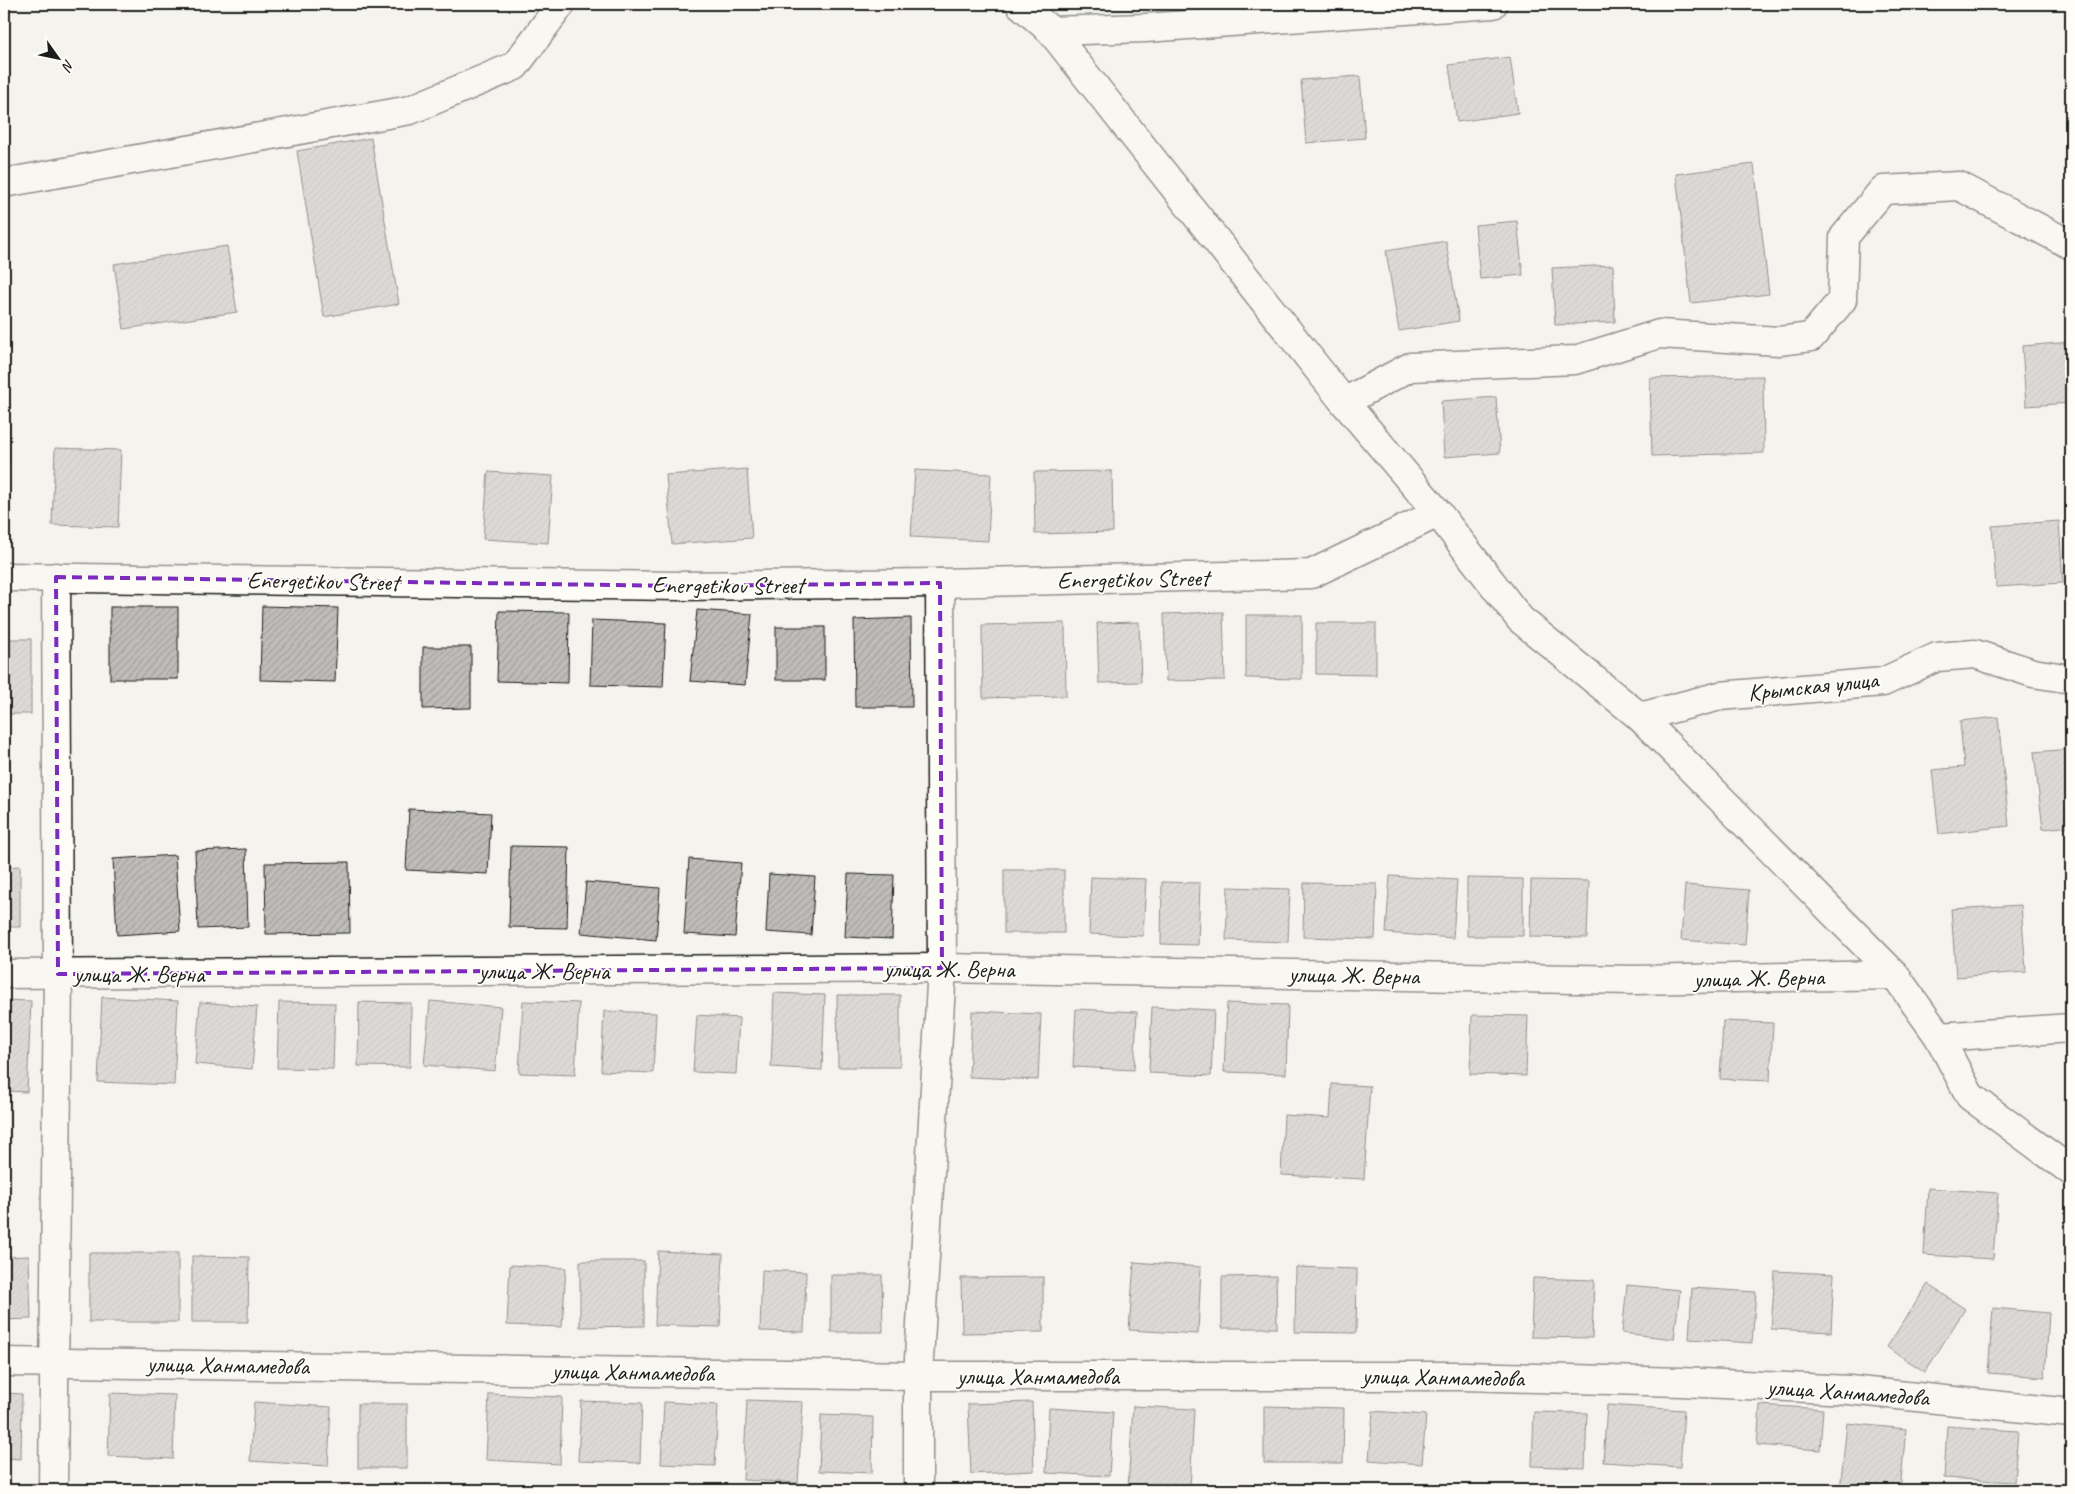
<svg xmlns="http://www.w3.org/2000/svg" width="2075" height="1494" font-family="Caveat,sans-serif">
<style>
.building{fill:url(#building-hatch);stroke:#1c1c1c}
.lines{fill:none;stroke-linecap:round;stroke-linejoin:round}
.minor-casing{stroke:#1c1c1c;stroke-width:31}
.minor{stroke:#fdfcf7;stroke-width:28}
.marked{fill:none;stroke:#7b2cbf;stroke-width:4;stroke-dasharray:10 6;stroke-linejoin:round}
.labels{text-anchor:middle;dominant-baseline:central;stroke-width:4;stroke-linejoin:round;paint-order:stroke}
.street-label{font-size:24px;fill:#1c1c1c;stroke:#fdfcf7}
</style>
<defs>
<pattern id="building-hatch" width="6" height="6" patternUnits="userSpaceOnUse" patternTransform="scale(1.25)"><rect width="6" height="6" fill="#bebdba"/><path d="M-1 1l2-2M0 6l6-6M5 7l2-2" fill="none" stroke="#a3a29f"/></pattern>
</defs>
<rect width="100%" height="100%" fill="#f4f3ee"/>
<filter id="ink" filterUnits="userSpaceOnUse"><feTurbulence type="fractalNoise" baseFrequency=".02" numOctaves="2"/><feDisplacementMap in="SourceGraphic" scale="10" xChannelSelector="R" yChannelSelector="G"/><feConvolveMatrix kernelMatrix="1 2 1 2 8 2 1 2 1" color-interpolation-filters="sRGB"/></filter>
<g filter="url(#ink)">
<g class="building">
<polygon points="2071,19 2071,69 2065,20"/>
<polygon points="1510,57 1518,113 1457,122 1449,65"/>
<polygon points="1360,76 1365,138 1306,143 1301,80"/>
<polygon points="371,138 399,304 324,317 297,151"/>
<polygon points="1754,164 1769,294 1691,303 1676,174"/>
<polygon points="1517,221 1523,275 1480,279 1475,225"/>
<polygon points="1446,241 1459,321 1399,331 1386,251"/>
<polygon points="227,246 237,312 124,329 114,264"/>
<polygon points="1613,265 1615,322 1555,325 1552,268"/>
<polygon points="2071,342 2071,403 2026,406 2022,346"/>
<polygon points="1763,376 1764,453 1652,456 1650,378"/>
<polygon points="1496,397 1500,453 1444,457 1441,401"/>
<rect x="4" y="411" width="5" height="52"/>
<polygon points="55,448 121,450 118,527 52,525"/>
<polygon points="747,469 752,538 672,544 666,475"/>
<polygon points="915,470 991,474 988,541 911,537"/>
<polygon points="1112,471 1113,532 1035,534 1034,472"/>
<polygon points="488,472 553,476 548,543 483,539"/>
<polygon points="2059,521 2063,583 1996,587 1992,526"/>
<polygon points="262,606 338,608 335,682 260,680"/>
<rect x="110" y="607" width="68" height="72"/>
<polygon points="697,610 752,614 745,685 690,681"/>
<polygon points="499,611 569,612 568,683 497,681"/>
<polygon points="1223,612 1225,680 1166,681 1164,614"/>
<polygon points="1246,615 1302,615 1302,679 1246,678"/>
<polygon points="911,618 912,707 855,707 854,620"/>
<polygon points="592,620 666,623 663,687 590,685"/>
<polygon points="1139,622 1141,682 1099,683 1097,623"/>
<polygon points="1065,623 1066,696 983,698 982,625"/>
<polygon points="1316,623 1376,623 1376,675 1316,674"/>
<rect x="776" y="627" width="49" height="53"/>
<rect x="4" y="639" width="27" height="75"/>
<polygon points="423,647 471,647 471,708 423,709"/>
<polygon points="1998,717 2009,826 1939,834 1932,770 1964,767 1960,721"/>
<polygon points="2071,749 2071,826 2043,829 2034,752"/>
<polygon points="409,809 491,813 488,874 406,870"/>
<polygon points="511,846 569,847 567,928 509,927"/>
<polygon points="246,849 248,927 198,929 195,851"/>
<polygon points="175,855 180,931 117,935 113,859"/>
<polygon points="689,859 741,863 735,937 684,934"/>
<polygon points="349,862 350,933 266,934 265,863"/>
<polygon points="20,866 20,927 4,927 4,867"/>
<rect x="1004" y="870" width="60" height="63"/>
<polygon points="769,874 815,877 811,935 766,932"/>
<polygon points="848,874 894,875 892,939 845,937"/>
<polygon points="1390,876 1457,880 1453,938 1386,933"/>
<polygon points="1091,877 1146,879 1143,936 1089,934"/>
<polygon points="1467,878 1523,879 1523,936 1467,936"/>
<polygon points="1531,880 1589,881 1587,938 1530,937"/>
<polygon points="586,882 660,888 656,940 581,933"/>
<polygon points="1162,882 1200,883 1198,945 1161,944"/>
<polygon points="1304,883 1377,884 1375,939 1303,937"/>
<polygon points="1685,885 1749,890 1745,945 1681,940"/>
<polygon points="1228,887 1290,889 1288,942 1226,940"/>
<polygon points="2021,905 2026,972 1956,977 1951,909"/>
<polygon points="774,993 825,995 822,1070 771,1067"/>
<polygon points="837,995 900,995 900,1067 838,1067"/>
<polygon points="102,997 178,1001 174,1085 98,1082"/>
<polygon points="4,1000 31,1001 27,1092 4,1091"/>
<polygon points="430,1001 501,1007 495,1071 424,1065"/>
<polygon points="523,1001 579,1003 575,1075 519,1073"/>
<polygon points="200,1002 257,1007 252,1069 195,1064"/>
<polygon points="279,1002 335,1003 333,1069 277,1068"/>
<polygon points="359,1002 411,1003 410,1067 358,1066"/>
<polygon points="1227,1003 1288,1005 1286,1074 1224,1072"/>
<polygon points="1152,1007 1214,1010 1211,1076 1149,1073"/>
<polygon points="1076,1009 1137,1012 1134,1070 1073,1067"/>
<polygon points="604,1011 656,1013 653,1073 601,1071"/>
<polygon points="972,1011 1041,1014 1038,1080 969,1077"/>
<polygon points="697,1015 739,1018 736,1074 693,1072"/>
<polygon points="1472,1015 1528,1016 1526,1076 1470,1074"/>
<polygon points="1723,1021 1773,1023 1770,1081 1720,1079"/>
<polygon points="1332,1084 1370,1086 1364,1179 1281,1175 1284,1115 1330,1118"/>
<polygon points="1928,1188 1998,1193 1993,1259 1924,1255"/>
<polygon points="658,1251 723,1254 720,1327 655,1325"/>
<rect x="89" y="1253" width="89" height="69"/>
<polygon points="29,1256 31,1319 4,1320 4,1257"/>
<polygon points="192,1256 249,1257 248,1322 192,1322"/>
<polygon points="580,1261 644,1261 644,1326 580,1327"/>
<polygon points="1134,1262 1201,1267 1198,1334 1129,1330"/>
<polygon points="510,1265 566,1268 562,1327 507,1325"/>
<polygon points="1296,1267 1357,1269 1356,1333 1295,1332"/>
<polygon points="762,1270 806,1272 804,1332 760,1331"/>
<polygon points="1775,1271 1834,1274 1831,1332 1771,1329"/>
<polygon points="831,1275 882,1275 883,1332 831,1332"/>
<polygon points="1276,1276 1277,1328 1222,1328 1222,1277"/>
<polygon points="1043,1277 1043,1332 962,1333 961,1278"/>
<polygon points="1533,1278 1594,1280 1592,1338 1531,1337"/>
<polygon points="1928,1284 1965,1309 1925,1372 1887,1347"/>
<polygon points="1627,1285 1680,1290 1674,1339 1622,1333"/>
<polygon points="1692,1288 1756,1292 1752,1343 1689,1339"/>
<polygon points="1993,1308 2049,1313 2045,1377 1988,1373"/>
<polygon points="4,1393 22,1394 21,1459 4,1458"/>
<polygon points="110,1393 175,1395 173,1459 108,1456"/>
<polygon points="489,1394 562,1397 560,1464 486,1460"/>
<polygon points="747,1400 803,1402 798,1483 743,1480"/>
<polygon points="581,1401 642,1403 640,1463 578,1461"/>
<polygon points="254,1402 331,1407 328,1466 250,1461"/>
<polygon points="664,1402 718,1405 715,1466 661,1464"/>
<polygon points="1032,1402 1034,1471 971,1474 968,1404"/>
<rect x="358" y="1404" width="49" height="64"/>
<polygon points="1607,1405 1684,1410 1680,1467 1603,1462"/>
<polygon points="1760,1405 1823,1409 1820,1450 1757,1445"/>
<polygon points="1133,1406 1194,1409 1190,1490 1128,1488"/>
<polygon points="1264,1406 1344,1408 1343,1463 1264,1463"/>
<polygon points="1049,1408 1113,1412 1109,1476 1046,1473"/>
<polygon points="1373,1411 1426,1415 1422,1464 1369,1460"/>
<polygon points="1534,1412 1587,1413 1585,1468 1532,1466"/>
<polygon points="821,1415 873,1417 872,1473 819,1471"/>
<polygon points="1847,1423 1906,1429 1900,1490 1840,1490"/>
<polygon points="1947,1426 2018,1431 2014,1482 1944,1478"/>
</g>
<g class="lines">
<defs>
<g id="minor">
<polyline points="1020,4 1051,31 1344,402 1438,513 1520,619 1640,717 1895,975 1939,1037 1970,1096 2071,1171"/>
<polyline points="1051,31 1145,28 1493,4"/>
<polyline points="4,183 410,110 515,66 561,4"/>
<polyline points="1344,402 1410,367 1575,360 1659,334 1779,341 1811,337 1842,300 1844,237 1883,190 1959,186 2071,245"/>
<polyline points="4,577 680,586 940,583 1311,574 1438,513"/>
<polyline points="1640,717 1720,696 1883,682 1937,657 1975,654 2033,673 2071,679"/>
<polyline points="4,974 942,968 1634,980 1895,975"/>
<polyline points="1939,1037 2071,1028"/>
<polyline points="4,1362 918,1376 1464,1376 1681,1382 1849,1390 2071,1413"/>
<polyline points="53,1490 58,974 56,577"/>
<polyline points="918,1490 918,1376 942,968 940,583"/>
</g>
</defs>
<use href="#minor" class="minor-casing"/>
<use href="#minor" class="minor"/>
</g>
</g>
<path d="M0 0H2075V1494H0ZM 56,577 L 680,586 L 940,583 L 942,968 L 58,974 Z" fill="#f4f3ee" fill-opacity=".55" fill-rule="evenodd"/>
<path class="marked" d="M 56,577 L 680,586 L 940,583 L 942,968 L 58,974 Z"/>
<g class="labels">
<g class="street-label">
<text transform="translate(1133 579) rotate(-1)">Energetikov Street</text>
<text transform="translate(323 581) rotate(1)">Energetikov Street</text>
<text x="728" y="585">Energetikov Street</text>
<text transform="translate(1813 686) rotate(-6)">Крымская улица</text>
<text x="949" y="969">улица Ж. Верна</text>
<text x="544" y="971">улица Ж. Верна</text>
<text x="139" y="974">улица Ж. Верна</text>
<text transform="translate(1354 975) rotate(1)">улица Ж. Верна</text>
<text transform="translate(1759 978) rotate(-1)">улица Ж. Верна</text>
<text transform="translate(228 1365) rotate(1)">улица Ханмамедова</text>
<text transform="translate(633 1372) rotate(1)">улица Ханмамедова</text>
<text x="1038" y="1376">улица Ханмамедова</text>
<text transform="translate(1443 1377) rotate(1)">улица Ханмамедова</text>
<text transform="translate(1848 1392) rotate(4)">улица Ханмамедова</text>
</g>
</g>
<rect width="2075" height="1494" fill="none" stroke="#fdfcf7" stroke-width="20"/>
<rect x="10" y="10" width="2055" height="1474" fill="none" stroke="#1c1c1c" stroke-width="2" filter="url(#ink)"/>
<g transform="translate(58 58) rotate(123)" stroke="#fdfcf7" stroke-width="4" paint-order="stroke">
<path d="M0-4L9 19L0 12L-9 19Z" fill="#1c1c1c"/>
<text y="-8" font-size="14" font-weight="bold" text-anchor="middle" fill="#1c1c1c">N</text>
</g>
</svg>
